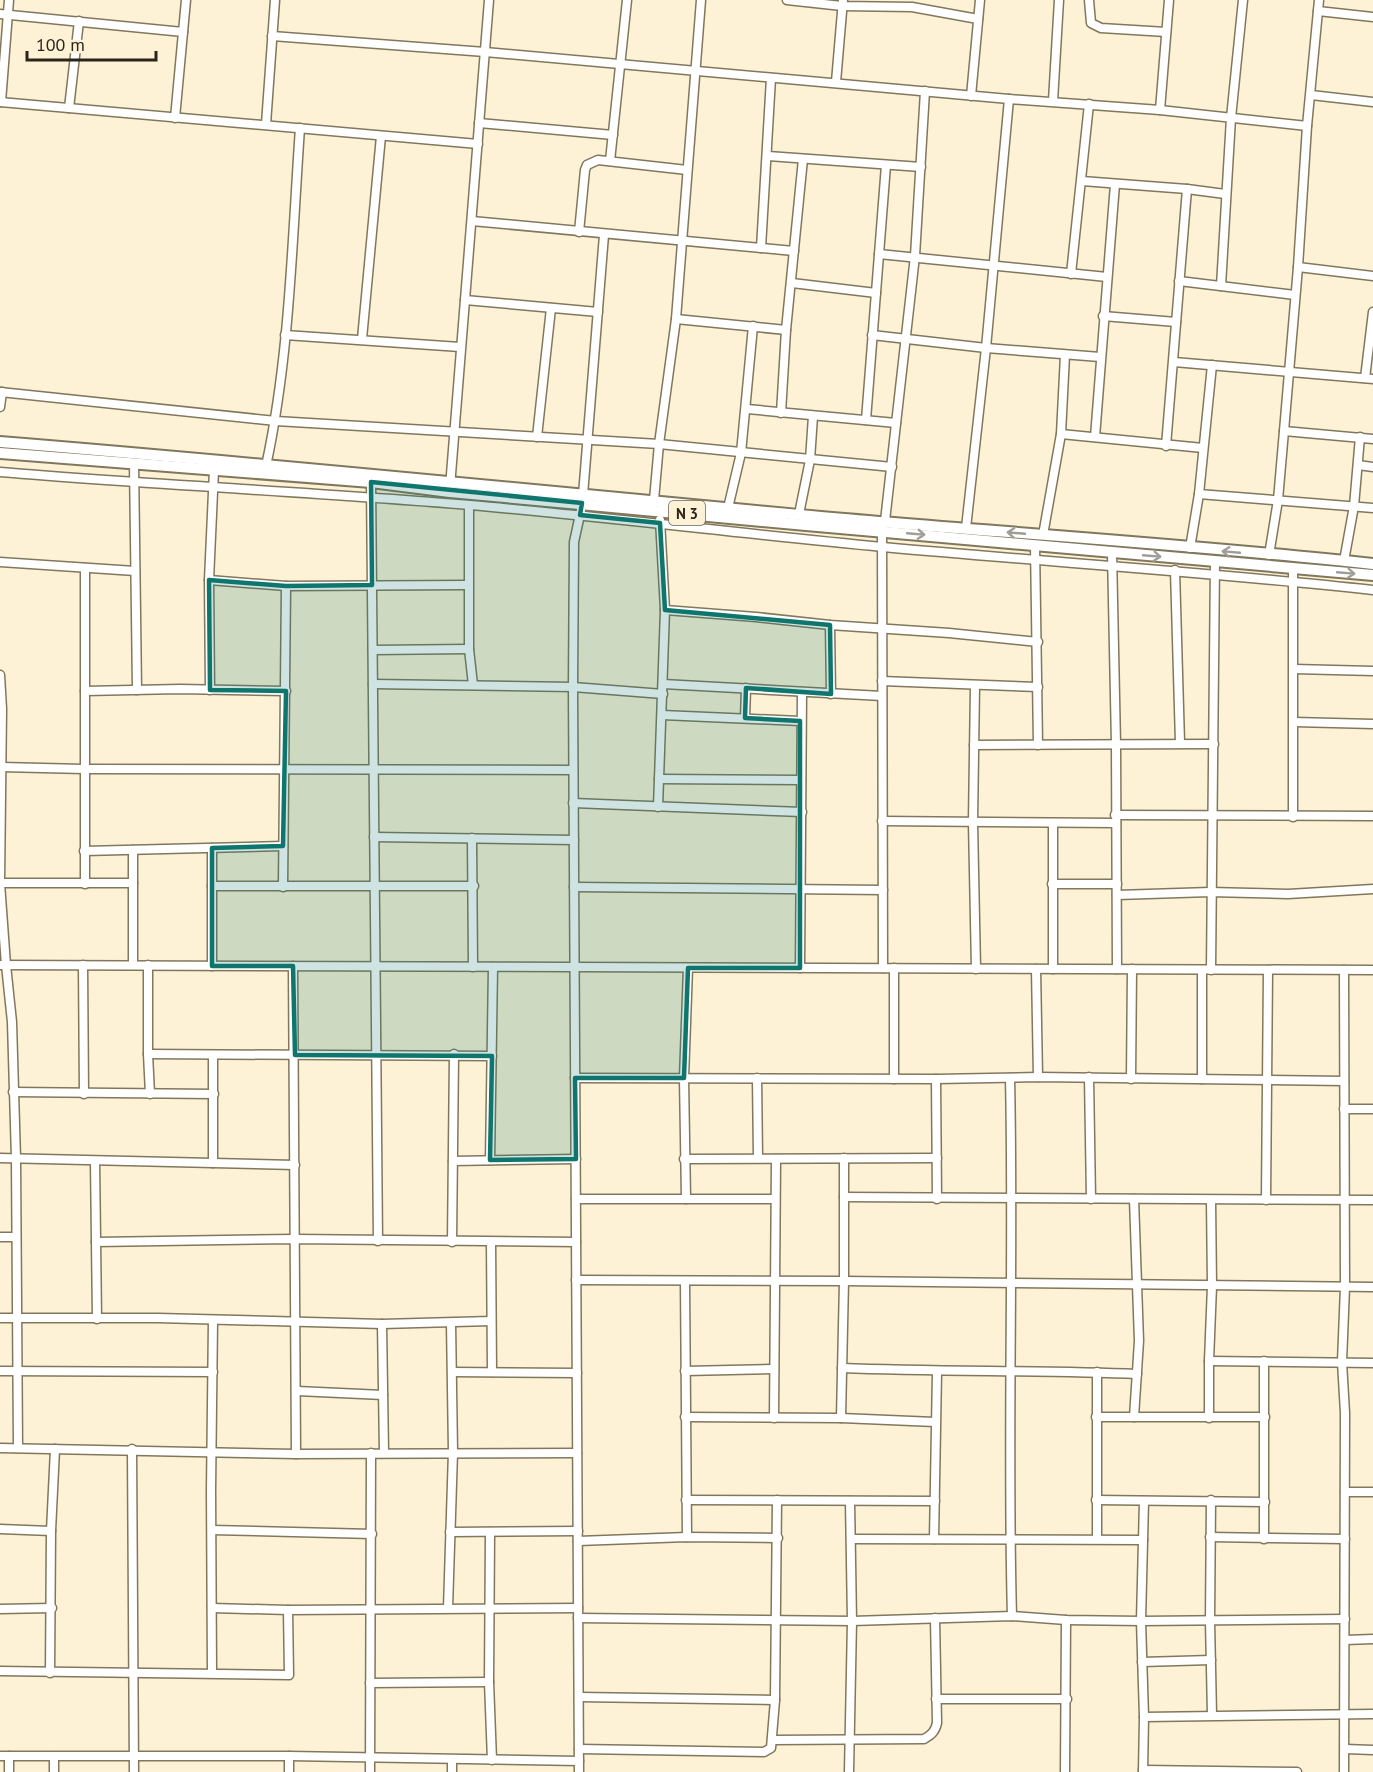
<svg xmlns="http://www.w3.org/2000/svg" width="1373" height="1772" font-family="'PT Sans',sans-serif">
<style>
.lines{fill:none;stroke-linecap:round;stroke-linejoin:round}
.minor-casing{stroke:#81775d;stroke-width:11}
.major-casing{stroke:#81775d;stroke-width:14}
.minor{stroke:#fff;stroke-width:8}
.major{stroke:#fff;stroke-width:10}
.oneway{stroke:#9f9d98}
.marked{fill:#0f766e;fill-opacity:0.2;stroke:#0f766e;stroke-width:4.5;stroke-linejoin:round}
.labels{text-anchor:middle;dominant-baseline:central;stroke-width:6;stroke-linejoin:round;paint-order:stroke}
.shield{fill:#fef2d6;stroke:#6a6253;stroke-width:1.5}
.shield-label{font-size:15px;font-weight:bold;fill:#2a251b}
</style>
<rect width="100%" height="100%" fill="#fef2d6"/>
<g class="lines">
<defs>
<g id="minor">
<polyline points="787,0 842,6 912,7 978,19"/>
<polyline points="1089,0 1091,23 1101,28 1166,32"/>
<polyline points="1318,11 1373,17"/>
<polyline points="0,14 183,32"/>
<polyline points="272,36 485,52 1009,99 1160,110 1307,126"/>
<polyline points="836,82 843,0"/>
<polyline points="1311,95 1373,102"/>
<polyline points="971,96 980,0"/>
<polyline points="1053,101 1059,0"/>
<polyline points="0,102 478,144"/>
<polyline points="1,102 9,0"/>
<polyline points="69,108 79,21"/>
<polyline points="1160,110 1169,0"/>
<polyline points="175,118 186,0"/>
<polyline points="479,123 613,135"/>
<polyline points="266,124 275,0"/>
<polyline points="768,156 921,167"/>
<polyline points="610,161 627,0"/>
<polyline points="1082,181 1187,189 1225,194"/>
<path d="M 472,221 C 580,232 687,242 794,251"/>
<polyline points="579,232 585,170 587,165 598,160 687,170"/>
<polyline points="761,248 771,78"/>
<polyline points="879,254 1107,277"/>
<polyline points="1298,267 1373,276"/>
<polyline points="1071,274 1089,104"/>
<polyline points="1179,281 1295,295"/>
<polyline points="792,283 876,293"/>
<polyline points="1221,286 1231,118 1243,0"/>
<polyline points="465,300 598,312"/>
<polyline points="1103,316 1176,322"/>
<polyline points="676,319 786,330"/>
<polyline points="285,335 460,347"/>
<polyline points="872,335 986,348 1100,357"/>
<polyline points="362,339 381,136"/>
<polyline points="1174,362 1373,379"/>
<polyline points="1365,378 1373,312"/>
<polyline points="0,392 276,421 659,444 892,467"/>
<polyline points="0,407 2,392"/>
<polyline points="747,409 896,423"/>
<polyline points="781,413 786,330 803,159"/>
<polyline points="866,420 886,165"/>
<polyline points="1284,431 1373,439"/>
<polyline points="1061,434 1203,448"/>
<polyline points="537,437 551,308"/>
<polyline points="1095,437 1115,184"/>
<polyline points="1166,446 1187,189"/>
<polyline points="134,463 137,690"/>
<polyline points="1358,465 1373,467"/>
<path d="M 266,466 C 290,355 292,241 300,128"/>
<path d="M 0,472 C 156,485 313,492 470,505 C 608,517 745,534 883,547 C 1047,562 1210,572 1373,590"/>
<polyline points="371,482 378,1241"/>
<polyline points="450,487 489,0"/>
<polyline points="1199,494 1373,508"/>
<polyline points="583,495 604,235"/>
<polyline points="654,500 659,444 676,319 701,0"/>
<polyline points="469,505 469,649 473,685"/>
<polyline points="728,508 741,453 753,326"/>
<polyline points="799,514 810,460 813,416"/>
<polyline points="885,521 915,256 925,91"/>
<polyline points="966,528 986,348 1009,99"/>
<polyline points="882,531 883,968"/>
<polyline points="1043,535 1061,434 1065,355"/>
<polyline points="1035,545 1038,745"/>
<polyline points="1190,548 1199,494 1212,365"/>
<polyline points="1112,552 1116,745 1117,969"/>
<polyline points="1269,555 1278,500 1284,431 1298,267 1307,126 1319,0"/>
<polyline points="1344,561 1354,506 1360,437"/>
<polyline points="0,562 135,571"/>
<polyline points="85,568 85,884"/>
<polyline points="1293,569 1293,817"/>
<polyline points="1175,570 1180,743"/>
<polyline points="209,580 286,586 468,585"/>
<polyline points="665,610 756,617 830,625 949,633 1038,642"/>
<polyline points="830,625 831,694"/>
<polyline points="373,650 469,649"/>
<polyline points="1294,669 1373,671"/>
<polyline points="0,675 2,709 0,883 6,965 12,1022 16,1159 18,1448"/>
<polyline points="882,681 1038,687"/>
<polyline points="373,684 573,687 663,694"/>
<polyline points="663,684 882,696"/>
<polyline points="975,686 973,822 976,969"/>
<polyline points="210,690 209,580 214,470"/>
<polyline points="85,691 180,689 286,691"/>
<polyline points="662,715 800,721"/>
<polyline points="745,718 746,688"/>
<polyline points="1294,722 1373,724"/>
<polyline points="974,745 1214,744"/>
<polyline points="1,767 84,769 573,770"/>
<polyline points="659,779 801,780"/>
<polyline points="573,803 802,812"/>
<polyline points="658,807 665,610 660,520"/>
<polyline points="1115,815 1373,816"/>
<polyline points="882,821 1116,823"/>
<polyline points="1053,823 1053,969"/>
<polyline points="374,837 574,840"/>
<polyline points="472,838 473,967"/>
<polyline points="212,848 212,966"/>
<polyline points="84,851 283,846"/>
<polyline points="0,883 133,883"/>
<polyline points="1052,884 1117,884"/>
<polyline points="212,886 474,886"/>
<polyline points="283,887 286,586"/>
<polyline points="574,887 883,890"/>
<polyline points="1117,895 1210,892 1288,894 1373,889"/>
<polyline points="0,965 1373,970"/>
<polyline points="83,965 84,1094"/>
<polyline points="133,965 133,850"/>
<polyline points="148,965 148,1054 150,1094"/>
<polyline points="293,966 296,1454"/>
<polyline points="800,968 802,692"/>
<polyline points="894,968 894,1079"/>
<polyline points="1036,969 1038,1077"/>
<polyline points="1211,970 1215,561"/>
<polyline points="1344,970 1345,1287 1342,1362 1345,1413 1344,1772"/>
<polyline points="148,1054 492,1056"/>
<polyline points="213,1055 213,1163"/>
<polyline points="1089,1077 1091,1199"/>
<polyline points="575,1078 936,1079 1038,1077 1344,1081"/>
<polyline points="757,1078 758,1158"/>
<path d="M 1010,1078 C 1014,1257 1007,1437 1012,1616"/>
<polyline points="936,1079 937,1199"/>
<polyline points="1131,1079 1132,969"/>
<polyline points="1202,1079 1202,970"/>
<polyline points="13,1092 214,1094"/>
<polyline points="1344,1109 1373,1109"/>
<polyline points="0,1158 295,1165"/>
<polyline points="684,1159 937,1158"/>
<polyline points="490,1160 493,967"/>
<polyline points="95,1161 97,1319"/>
<polyline points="453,1161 576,1159"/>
<polyline points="844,1197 1373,1200"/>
<polyline points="576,1199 775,1199"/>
<polyline points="686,1199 684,1078 688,968"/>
<polyline points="1266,1200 1268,970"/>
<polyline points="0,1237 16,1237"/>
<polyline points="96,1242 295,1239 576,1242"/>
<polyline points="452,1242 454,1054"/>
<polyline points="491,1242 492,1372"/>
<polyline points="576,1280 844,1281 1373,1287"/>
<polyline points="685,1281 687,1537"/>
<polyline points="0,1318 158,1318 382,1324 491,1321"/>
<polyline points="382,1324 384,1453"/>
<polyline points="1209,1361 1373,1363"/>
<path d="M 842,1368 C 940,1372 1039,1370 1137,1374"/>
<polyline points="0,1371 213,1372"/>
<polyline points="685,1371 774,1369"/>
<polyline points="453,1372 577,1373"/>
<polyline points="297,1391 383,1395"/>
<polyline points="685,1417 841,1418 935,1422"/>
<polyline points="1096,1417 1265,1417"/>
<polyline points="1134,1417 1139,1341 1134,1199"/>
<polyline points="774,1418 776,1159"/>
<polyline points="841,1418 844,1281 844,1158"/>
<polyline points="1209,1418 1209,1361 1212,1286 1211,1200"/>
<polyline points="0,1448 296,1454 577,1453"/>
<polyline points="132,1449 134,1772"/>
<polyline points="1345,1492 1373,1492"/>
<polyline points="686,1500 935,1501"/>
<polyline points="1096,1500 1265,1502"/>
<polyline points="1211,1500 1210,1621 1212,1715"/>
<polyline points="0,1529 51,1531"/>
<polyline points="212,1530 372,1534"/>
<polyline points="450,1532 578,1531"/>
<polyline points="490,1532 489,1682 492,1760"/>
<polyline points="1210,1537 1345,1539"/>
<polyline points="852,1539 1143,1540"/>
<polyline points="934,1539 937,1372"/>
<polyline points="1097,1539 1097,1372"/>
<polyline points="1264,1539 1264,1361"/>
<polyline points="578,1541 687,1537 778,1538"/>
<polyline points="212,1608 288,1610 578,1608"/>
<polyline points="448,1608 453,1452 451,1323"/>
<polyline points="0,1609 52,1608"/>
<polyline points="578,1618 852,1621 1012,1616 1066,1620 1141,1621 1345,1619"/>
<polyline points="1345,1640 1373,1639"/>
<polyline points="1142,1662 1211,1660"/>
<polyline points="0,1671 289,1675 288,1610"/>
<polyline points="50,1673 51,1531 55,1449"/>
<polyline points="212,1673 211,1490 213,1320"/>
<polyline points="370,1683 489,1682"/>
<polyline points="579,1697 775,1700"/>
<polyline points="936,1699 1067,1699"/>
<polyline points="1144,1717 1373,1714"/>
<path d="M 773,1740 L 924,1739 C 931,1735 935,1732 937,1723 L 935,1618"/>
<polyline points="579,1749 764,1752 771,1748 775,1700 777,1500"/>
<polyline points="1345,1749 1373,1750"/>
<polyline points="0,1756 289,1756 579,1761"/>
<polyline points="9,1756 9,1772"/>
<polyline points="289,1756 289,1772"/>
<polyline points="1143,1770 1297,1772"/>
<polyline points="54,1772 54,1757"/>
<polyline points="370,1772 371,1453"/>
<polyline points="452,1772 452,1760"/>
<polyline points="579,1772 573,687 574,542 581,510"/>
<polyline points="849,1772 852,1621 850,1501"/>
<polyline points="1065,1772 1066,1620"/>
<polyline points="1143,1772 1144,1717 1141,1621 1144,1501"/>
</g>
<g id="major">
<path d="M 0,442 C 274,464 547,492 821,517 C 1005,533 1189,544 1373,564"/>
<polyline points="0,453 371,482 450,492 806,525 1373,575"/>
</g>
</defs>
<use href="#minor" class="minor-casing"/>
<use href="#major" class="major-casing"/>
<use href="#minor" class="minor"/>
<use href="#major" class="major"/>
</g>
<defs><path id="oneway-shaft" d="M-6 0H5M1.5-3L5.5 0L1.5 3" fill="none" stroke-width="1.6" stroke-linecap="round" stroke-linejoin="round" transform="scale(1.5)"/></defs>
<g class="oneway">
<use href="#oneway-shaft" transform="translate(1016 533) rotate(-175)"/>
<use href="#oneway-shaft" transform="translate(916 534) rotate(5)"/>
<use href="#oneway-shaft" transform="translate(1231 552) rotate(-175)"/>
<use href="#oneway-shaft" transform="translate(1152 556) rotate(5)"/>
<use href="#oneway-shaft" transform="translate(1346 573) rotate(5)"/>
</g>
<path class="marked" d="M 371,482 L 582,503 L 580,515 L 660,523 L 665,610 L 830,625 L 831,694 L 746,688 L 745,718 L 800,721 L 800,968 L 688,968 L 684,1078 L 575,1078 L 576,1159 L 490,1160 L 492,1056 L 295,1055 L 293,966 L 212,966 L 212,848 L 283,846 L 286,691 L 210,690 L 209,580 L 286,586 L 372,585 Z"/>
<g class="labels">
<rect class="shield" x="669" y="501" width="36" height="24" rx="4.5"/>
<g class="shield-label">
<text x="687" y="513">N 3</text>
</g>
</g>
<path d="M27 51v9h129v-9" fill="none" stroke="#2a251b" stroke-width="3"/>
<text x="36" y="51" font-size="18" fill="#2a251b" stroke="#fef2d6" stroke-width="4.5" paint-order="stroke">100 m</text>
</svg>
